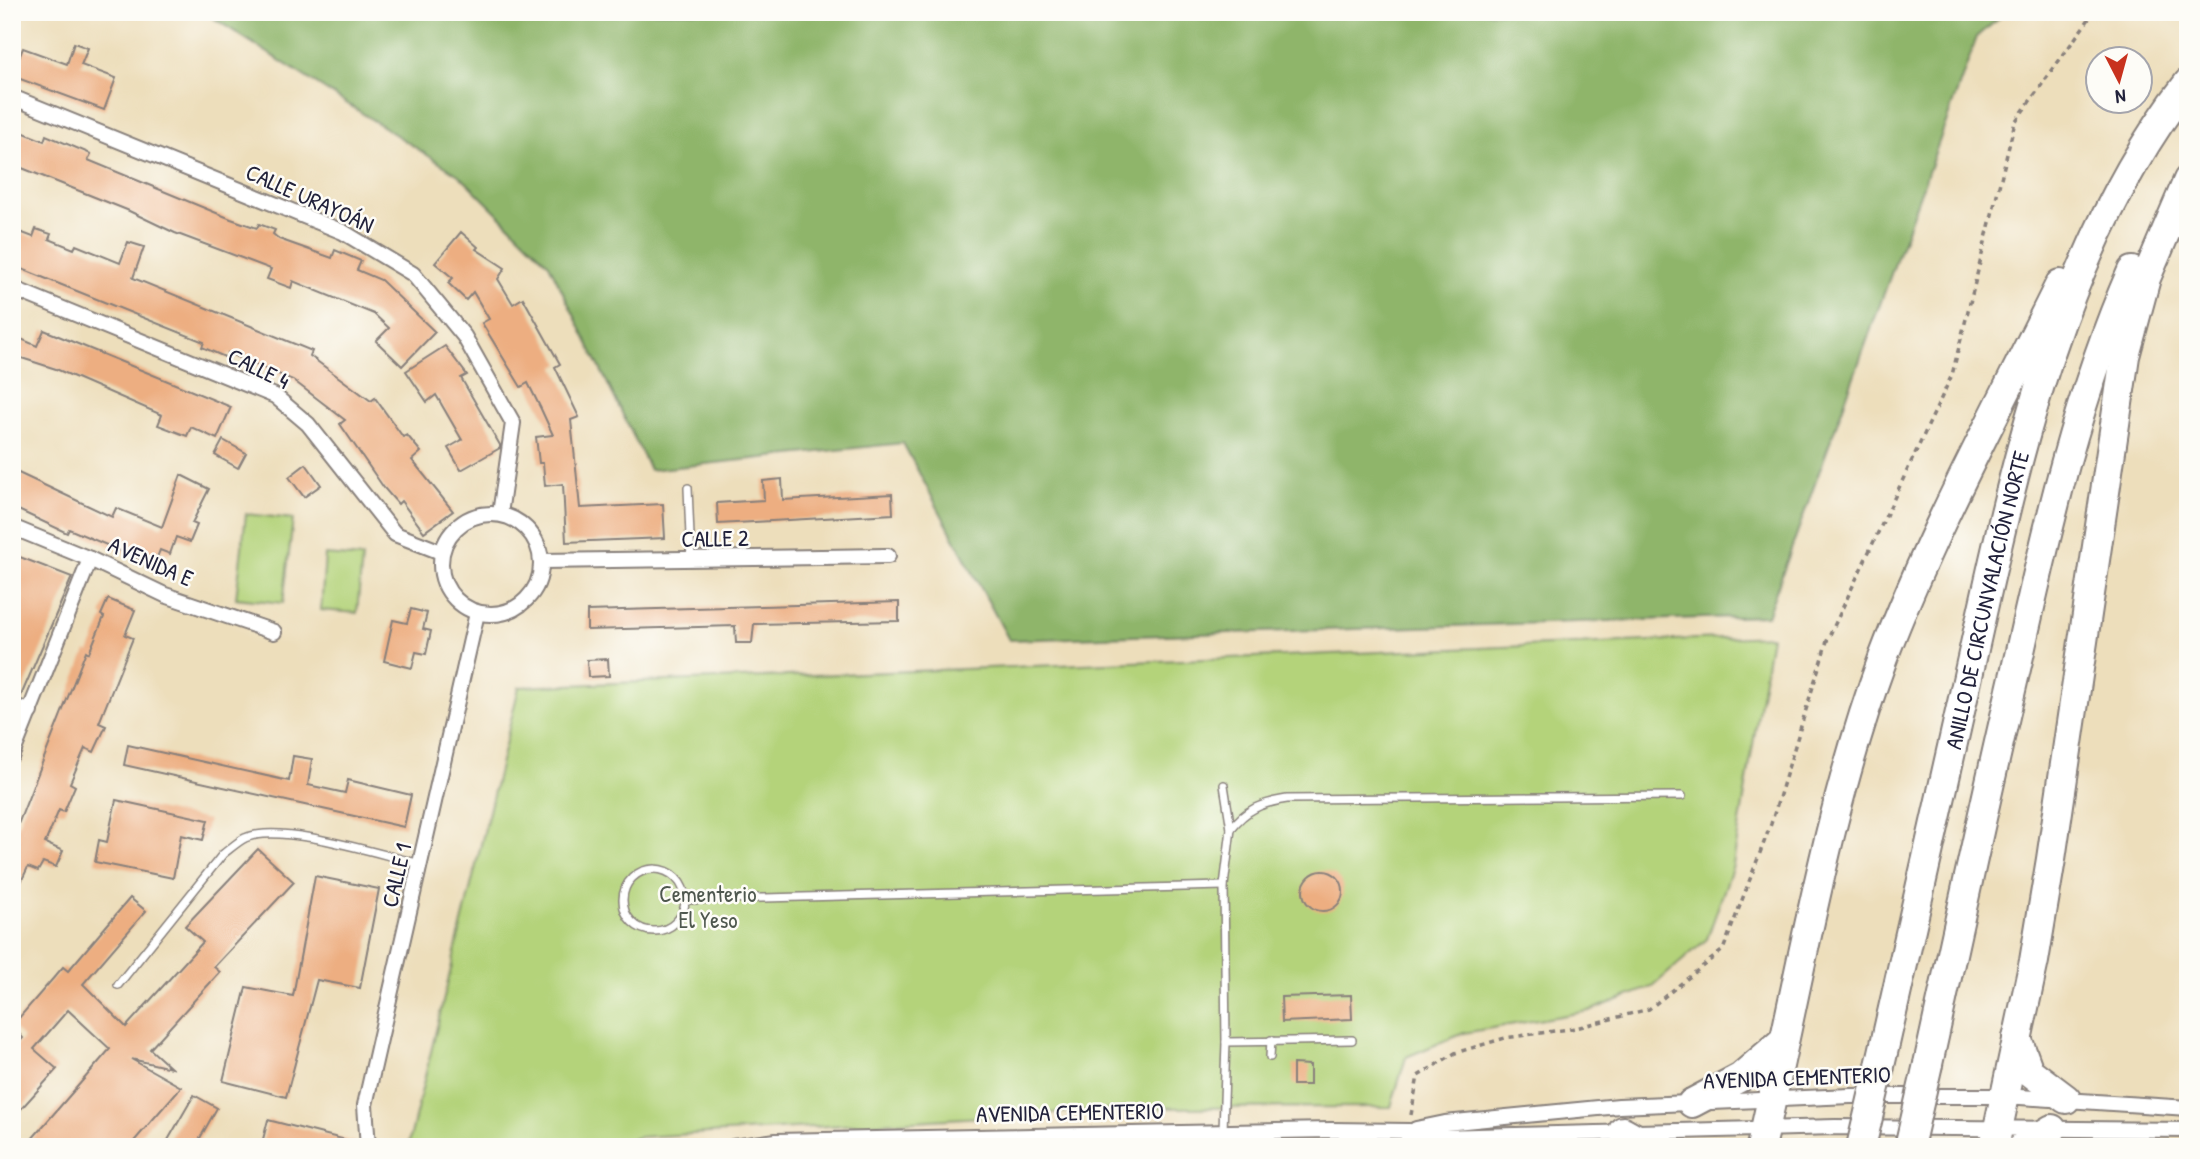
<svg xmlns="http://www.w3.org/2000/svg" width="2200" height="1159" font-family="'Patrick Hand',sans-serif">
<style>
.green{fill:#b4d37a;stroke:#6b7a5a;stroke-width:2}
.forest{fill:#8fb56a;stroke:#586c52;stroke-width:2}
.building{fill:#edae81}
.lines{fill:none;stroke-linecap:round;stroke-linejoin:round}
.service-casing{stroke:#88807b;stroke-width:10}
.minor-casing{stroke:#88807b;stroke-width:18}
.motorway-casing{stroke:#88807b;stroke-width:32}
.path{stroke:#88807b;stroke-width:3.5;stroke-dasharray:5 5;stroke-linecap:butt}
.service{stroke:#fff;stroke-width:7}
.minor{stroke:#fff;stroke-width:14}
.motorway{stroke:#fff;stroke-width:28}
.motorway-bridge-casing{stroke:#88807b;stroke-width:32;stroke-linecap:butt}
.motorway-bridge{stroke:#fff;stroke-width:28}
.labels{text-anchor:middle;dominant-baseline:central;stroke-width:5;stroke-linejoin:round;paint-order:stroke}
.street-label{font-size:23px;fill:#22223b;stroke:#fdfcf7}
.park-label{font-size:23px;fill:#4e574e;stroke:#fdfcf7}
</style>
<rect width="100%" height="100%" fill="#fdfcf7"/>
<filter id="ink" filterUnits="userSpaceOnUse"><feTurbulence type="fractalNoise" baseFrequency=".0143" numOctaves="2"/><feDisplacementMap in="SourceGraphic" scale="14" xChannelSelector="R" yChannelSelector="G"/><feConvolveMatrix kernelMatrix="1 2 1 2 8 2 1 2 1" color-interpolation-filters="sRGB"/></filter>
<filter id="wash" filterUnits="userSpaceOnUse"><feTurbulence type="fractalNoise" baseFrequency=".00686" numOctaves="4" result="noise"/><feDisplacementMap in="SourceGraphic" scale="28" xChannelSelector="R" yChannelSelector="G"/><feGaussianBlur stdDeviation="1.57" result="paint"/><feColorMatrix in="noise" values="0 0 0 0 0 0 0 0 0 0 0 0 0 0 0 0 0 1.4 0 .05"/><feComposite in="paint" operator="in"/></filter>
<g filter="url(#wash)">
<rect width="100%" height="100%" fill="#eddebb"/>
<g class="green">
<polygon points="246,514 293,519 283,603 236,598"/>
<polygon points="325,555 362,558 357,613 321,610"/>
<polygon points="1771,636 1733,865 1707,939 1652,987 1589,1011 1464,1033 1406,1057 1391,1107 1137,1108 640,1137 599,1147 408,1147 519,687"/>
</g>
<polygon class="forest" points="204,12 2006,12 1977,37 1767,616 1009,640 903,443 650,470 549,264 460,176"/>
<g id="blocks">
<g class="building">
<polygon points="74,43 88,48 81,65 116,78 104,110 12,76 23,48 67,64"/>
<polygon points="12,128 44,141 46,135 91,154 88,160 231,219 257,228 259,224 275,230 273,234 279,239 332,258 335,250 361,261 357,270 381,280 435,332 402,366 376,341 389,328 374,314 293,281 291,288 267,279 271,269 175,233 127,210 12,164"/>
<polygon points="12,229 33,237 36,229 51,234 49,239 74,249 76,245 120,263 128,242 144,247 133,278 312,351 310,356 371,401 375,398 403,437 407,435 421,452 412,460 453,511 424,532 401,501 398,504 384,488 340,424 345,420 293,380 228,353 227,358 202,347 204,342 12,265"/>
<polygon points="461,232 478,247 476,249 505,268 498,279 513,304 523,298 560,364 555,367 579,417 571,420 580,508 663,504 665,538 566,542 563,484 545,486 543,463 539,463 536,437 553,435 541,409 528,383 521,387 482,323 489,319 473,292 466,300 448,283 453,278 435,263"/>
<polygon points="44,330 231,407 217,439 191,427 187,436 158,425 162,415 56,369 12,355 12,335 37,346"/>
<polygon points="445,346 467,375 461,378 500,445 500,448 461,470 448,448 462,440 436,395 427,402 406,371"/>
<polygon points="223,440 246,453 238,468 215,455"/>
<polygon points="306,464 321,485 304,497 289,477"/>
<polygon points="12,470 112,517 116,508 162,527 181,475 209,489 192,523 197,525 190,542 176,537 170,554 160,550 154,565 69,529 67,533 12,507"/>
<polygon points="782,479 783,500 892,494 893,514 718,524 717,503 764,500 763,481"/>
<polygon points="12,554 72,577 20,698 12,696"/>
<polygon points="108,599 135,610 125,635 133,638 99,723 106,726 94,752 85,748 70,783 75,786 64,812 59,810 45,843 63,851 56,867 43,862 38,871 28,867 12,901 12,841 17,827 86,651 89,653 104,617 101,615"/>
<polygon points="899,602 899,621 754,624 752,643 736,643 735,626 587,630 587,611"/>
<polygon points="411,609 427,613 423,629 431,631 426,654 416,652 412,668 384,661 393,620 407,623"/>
<polygon points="608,659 609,676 588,677 587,660"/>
<polygon points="128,745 289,781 293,756 312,759 308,785 345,793 348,780 411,795 404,827 124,765"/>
<polygon points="116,800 208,820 203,840 181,835 173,878 95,862 99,840 107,842"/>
<polygon points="258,849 294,882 214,967 220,972 150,1049 171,1068 131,1059 181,1087 129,1147 39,1147 31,1140 110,1049 68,1010 34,1049 57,1069 12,1119 12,1050 23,1038 12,1026 63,967 68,971 130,898 146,911 83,984 126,1027 203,942 185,926"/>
<circle cx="1323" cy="891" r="20"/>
<polygon points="315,876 379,889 360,988 317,980 286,1097 223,1081 246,987 293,996"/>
<polygon points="1351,995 1352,1019 1282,1022 1281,997"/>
<polygon points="1293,1064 1310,1065 1310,1085 1293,1085"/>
<polygon points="194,1095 217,1108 195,1147 164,1147"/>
<polygon points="268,1120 354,1142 354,1147 261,1147"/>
</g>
</g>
</g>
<g filter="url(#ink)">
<use href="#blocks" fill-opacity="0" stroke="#88807b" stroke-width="2"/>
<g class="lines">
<defs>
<g id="service">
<polyline points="688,488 691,560"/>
<path d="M 1231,829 C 1246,809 1262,803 1287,799 L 1682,796"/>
<circle cx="654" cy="900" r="31"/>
<polyline points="685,900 1224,886"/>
<path d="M 118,985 L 223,854 C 230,849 237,842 245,838 C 281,822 381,855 421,864"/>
<polyline points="1226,1042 1352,1040"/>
<polyline points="1270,1057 1271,1040"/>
<polyline points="1223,1131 1226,1042 1224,886 1231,829 1224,785"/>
</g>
<g id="minor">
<polyline points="12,97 343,232 413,274 464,336 513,423 500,514"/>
<polyline points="12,288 275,396 308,424 395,534 441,552"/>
<circle cx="491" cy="564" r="50"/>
<polyline points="12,527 90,559 165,595 274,632"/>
<polyline points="542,561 888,556"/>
<polyline points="12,705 30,712"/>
<polyline points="12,755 90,559"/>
<polyline points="1416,1129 1445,1123 1619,1106 1850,1096 2005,1096 2188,1108"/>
<polyline points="1408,1131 1408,1147"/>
<polyline points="368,1147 365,1105 477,613"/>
<polyline points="733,1147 776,1141 1331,1130 1408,1131 1440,1137 1835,1127 2188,1130"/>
</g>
<g id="motorway">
<polyline points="2017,1038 2029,1071 2066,1099"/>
<path d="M 1928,1064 C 1958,927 1987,791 2019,656 C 2048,525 2078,394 2132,271"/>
<path id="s1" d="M 1880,1066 C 1907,942 1937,818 1964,694 C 2011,484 2053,257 2188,83"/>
<polyline points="1692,1103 1741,1077 1782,1042"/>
<polyline points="1623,1131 1652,1147"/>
<path d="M 1761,1147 C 1799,984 1825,816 1883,658 C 1932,529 1999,408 2060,284"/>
<polyline points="1994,1147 2034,961 2051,859 2125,356 2146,278 2188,180"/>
<polyline points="2022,1147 2052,1129"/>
</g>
</defs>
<use href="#service" class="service-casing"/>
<use href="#minor" class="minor-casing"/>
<use href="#motorway" class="motorway-casing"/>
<polyline class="path" points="1411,1115 1418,1076 1455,1053 1505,1038 1576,1028 1649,1009 1723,950 1771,824 1827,641 1952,375 2015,122 2094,12"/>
<use href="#service" class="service"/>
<use href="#minor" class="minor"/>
<use href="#motorway" class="motorway"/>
<defs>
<g id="motorway-bridge">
<polyline points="1861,1147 1880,1066"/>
<polyline points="1909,1147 1928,1064"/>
</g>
</defs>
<use href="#motorway-bridge" class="motorway-bridge-casing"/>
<use href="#motorway-bridge" class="motorway-bridge"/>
</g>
</g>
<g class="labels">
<g class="street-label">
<text transform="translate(310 198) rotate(24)">CALLE URAYOÁN</text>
<text transform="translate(259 368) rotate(26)">CALLE 4</text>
<text transform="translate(715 538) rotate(-1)">CALLE 2</text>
<text transform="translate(151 561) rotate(24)">AVENIDA E</text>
<text stroke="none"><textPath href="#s1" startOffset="478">ANILLO DE CIRCUNVALACIÓN NORTE</textPath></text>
<text transform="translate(396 875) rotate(-77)">CALLE 1</text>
<text transform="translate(1797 1077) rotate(-2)">AVENIDA CEMENTERIO</text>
<text transform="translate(1070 1112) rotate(-1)">AVENIDA CEMENTERIO</text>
</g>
<g class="park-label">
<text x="708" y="893">Cementerio<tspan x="708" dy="26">El Yeso</tspan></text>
</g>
</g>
<rect width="2200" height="1159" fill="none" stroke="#fdfcf7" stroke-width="42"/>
<g transform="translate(2119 80) rotate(174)"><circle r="33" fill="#fdfcf7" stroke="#a5a5ac" stroke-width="2"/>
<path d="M0-5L12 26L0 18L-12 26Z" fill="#c8321e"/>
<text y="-10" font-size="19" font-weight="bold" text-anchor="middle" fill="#22223b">N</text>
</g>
</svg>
